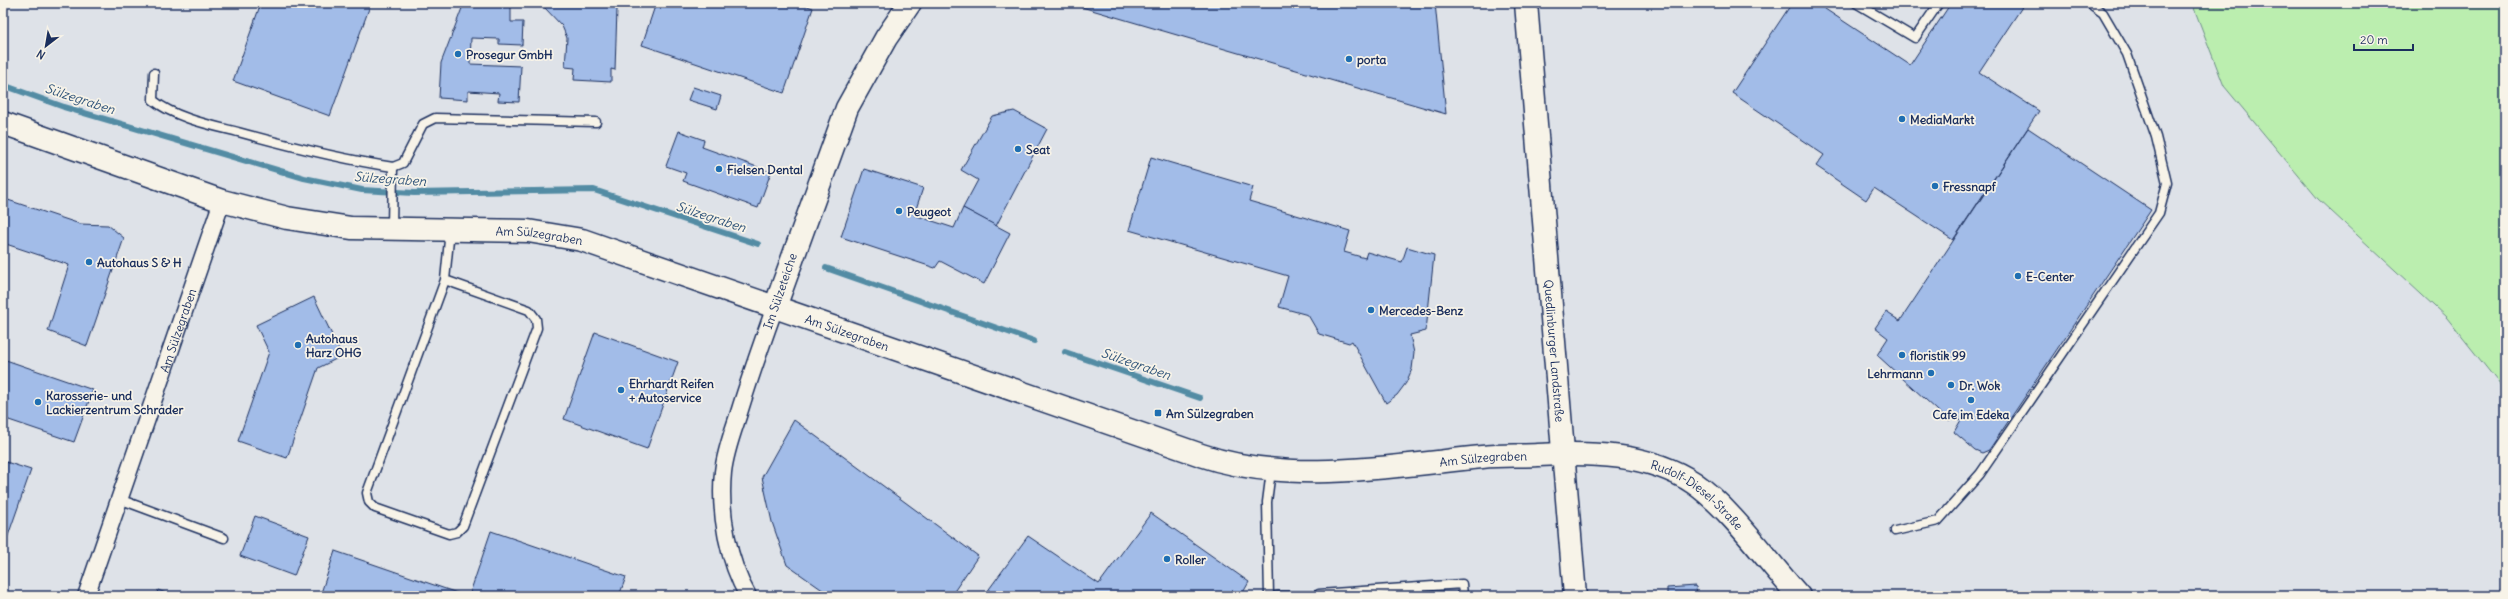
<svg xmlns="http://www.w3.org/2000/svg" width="2508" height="599" font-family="Delius,sans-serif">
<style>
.built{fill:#dee2e8}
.green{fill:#bbeeaf;stroke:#6b8e86}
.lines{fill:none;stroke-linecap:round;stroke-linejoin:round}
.stream{stroke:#538ca4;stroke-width:6}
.building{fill:#a2bce8;stroke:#1b2f5e}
.lane-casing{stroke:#1b2f5e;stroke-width:11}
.street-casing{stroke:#1b2f5e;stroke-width:19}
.secondary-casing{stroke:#1b2f5e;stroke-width:25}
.lane{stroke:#f7f3e8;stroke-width:8}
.street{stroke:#f7f3e8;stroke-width:16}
.secondary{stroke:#f7f3e8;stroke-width:22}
.poi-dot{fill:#1f6fb2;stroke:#f7f3e8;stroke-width:1.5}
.labels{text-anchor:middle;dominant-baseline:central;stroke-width:3.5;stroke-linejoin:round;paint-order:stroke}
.poi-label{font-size:12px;font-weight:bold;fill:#1b2f5e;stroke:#f7f3e8;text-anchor:start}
.street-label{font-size:12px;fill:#1b2f5e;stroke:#f7f3e8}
.water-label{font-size:13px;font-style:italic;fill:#32567b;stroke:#f7f3e8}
</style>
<rect width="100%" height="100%" fill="#f7f3e8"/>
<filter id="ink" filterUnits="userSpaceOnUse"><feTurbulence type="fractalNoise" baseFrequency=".025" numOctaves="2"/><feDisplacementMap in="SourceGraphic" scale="8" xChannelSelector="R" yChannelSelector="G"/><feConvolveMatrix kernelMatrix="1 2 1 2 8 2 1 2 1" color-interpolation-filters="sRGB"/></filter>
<g filter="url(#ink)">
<polygon class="built" points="3,3 618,3 623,6 625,3 2192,3 2224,86 2318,199 2447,318 2505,391 2505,596 3,596"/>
<polygon class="green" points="2192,3 2505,3 2505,391 2447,318 2318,199 2224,86"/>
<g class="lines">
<g class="stream">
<polyline points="3,85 64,107 304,178 362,190 414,193 594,190 758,244"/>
<polyline points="826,268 1034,341"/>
<polyline points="1065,352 1200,398"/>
</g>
</g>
<g class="building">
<polygon points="261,3 371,3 330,116 233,81"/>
<polygon points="464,3 511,3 511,22 523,22 522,45 499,44 499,39 471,38 470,64 521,66 519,102 498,101 499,93 468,91 468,100 439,98 441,63"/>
<polygon points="534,3 609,3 617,9 615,70 611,69 611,82 574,80 575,68 565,67 567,38 562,26 545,8"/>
<polygon points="656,3 799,3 813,8 784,93 642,45"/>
<polygon points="1068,3 1435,3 1446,114"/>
<polygon points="1792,3 1816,3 1910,65 1951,3 2015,3 2022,7 1979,72 2039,111 1953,240 1874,188 1866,200 1816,166 1824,155 1732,93"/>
<polygon points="693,87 721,96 717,109 688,100"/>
<polygon points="1014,111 1047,129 996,226 963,208 978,180 961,170 992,116"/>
<polygon points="2028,128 2151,210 1989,450 1982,453 1975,450 1954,432 1961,420 1953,416 1949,421 1877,355 1888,338 1875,328 1886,312 1900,321"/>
<polygon points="679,131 704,140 702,147 771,172 758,208 683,181 686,173 666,166"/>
<polygon points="1151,157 1253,187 1249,201 1350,231 1344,252 1365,258 1367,252 1402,262 1407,247 1434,255 1426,331 1410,335 1414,353 1412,369 1406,383 1397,395 1386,403 1352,341 1349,343 1319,334 1308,315 1279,307 1288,276 1129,230"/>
<polygon points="864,169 923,188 914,215 954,228 963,208 1010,233 984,284 940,261 935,268 841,237"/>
<polygon points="8,200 80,224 108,225 124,238 87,346 48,331 69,265 3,243 3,215"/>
<polygon points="314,297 342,356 318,368 287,458 238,441 269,352 256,325"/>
<polygon points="595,332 678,362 647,449 564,419"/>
<polygon points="3,359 93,390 74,442 3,418"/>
<polygon points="794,420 978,556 951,596 831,596 787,565 772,522 762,477"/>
<polygon points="3,461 31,470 3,550"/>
<polygon points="1151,513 1249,582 1241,596 984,596 1028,536 1099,584"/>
<polygon points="255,516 309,536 294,576 240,556"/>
<polygon points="491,531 626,577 619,596 469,596"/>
<polygon points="335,551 466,596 320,596"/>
<polygon points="1696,586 1697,596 1667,596 1667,588"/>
<polygon points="158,590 174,596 156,596"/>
</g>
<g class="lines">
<defs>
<g id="lane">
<polyline points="1856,3 1915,38 1939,3"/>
<path d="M 154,73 L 153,100 C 175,118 210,125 238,132 C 289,146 340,159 393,167 L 392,228"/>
<polyline points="393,167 403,163 423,124 435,118 596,122"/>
<polyline points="445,280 367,493 369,502 375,508 449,534 457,532 463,526 537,328 536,319 529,310 445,280 450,230"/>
<polyline points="119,499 224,538"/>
<polyline points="1895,531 1938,521 1980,474 2159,213 2167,183 2156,137 2127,54 2103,13 2089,3"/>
<polyline points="1319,594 1462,584 1463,596"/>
<polyline points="1269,596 1267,502 1271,471"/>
<polyline points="1277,596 1319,596"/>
</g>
<g id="street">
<path id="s1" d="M 86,596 L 222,201"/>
<path d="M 748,596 C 728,561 719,513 723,472 C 725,453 732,434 738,416 C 749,380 762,343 775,307"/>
</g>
<g id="secondary">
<path id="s2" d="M 1526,3 L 1575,596"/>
<path id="s3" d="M 3,123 L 222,201 L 287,218 L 351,228 L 528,231 L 582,240 L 1201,455 C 1288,485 1392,466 1482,457 C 1500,455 1519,456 1538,455 C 1590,452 1649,453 1694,483 C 1730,508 1768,562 1799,596"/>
<polyline points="775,307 847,108 886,38 910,3"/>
</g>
</defs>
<use href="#lane" class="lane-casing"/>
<use href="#street" class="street-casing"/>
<use href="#secondary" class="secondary-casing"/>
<use href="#lane" class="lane"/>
<use href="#street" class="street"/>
<use href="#secondary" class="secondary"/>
</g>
</g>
<g class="poi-dot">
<circle cx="458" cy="54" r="4"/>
<circle cx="1349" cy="59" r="4"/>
<circle cx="1902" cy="119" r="4"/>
<circle cx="1018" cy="149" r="4"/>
<circle cx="719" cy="169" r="4"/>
<circle cx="1935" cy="186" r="4"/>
<circle cx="899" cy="211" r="4"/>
<circle cx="89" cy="262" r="4"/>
<circle cx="2018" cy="276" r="4"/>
<circle cx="1371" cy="310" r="4"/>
<circle cx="298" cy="345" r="4"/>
<circle cx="1902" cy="355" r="4"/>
<circle cx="1931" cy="373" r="4"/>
<circle cx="1951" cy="385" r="4"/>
<circle cx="621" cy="390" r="4"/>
<circle cx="1971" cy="400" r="4"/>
<circle cx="38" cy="402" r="4"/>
<rect x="1154" y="409" width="8" height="8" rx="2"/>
<circle cx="1167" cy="559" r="4"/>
</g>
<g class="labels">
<g class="poi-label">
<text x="466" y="54">Prosegur GmbH</text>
<text x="1357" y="59">porta</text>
<text x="1910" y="119">MediaMarkt</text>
<text x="1026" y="149">Seat</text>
<text x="727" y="169">Fielsen Dental</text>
<text x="1943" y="186">Fressnapf</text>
<text x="907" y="211">Peugeot</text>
<text x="97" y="262">Autohaus S &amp; H</text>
<text x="2026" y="276">E-Center</text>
<text x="1379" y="310">Mercedes-Benz</text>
<text x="306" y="338">Autohaus<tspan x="306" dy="14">Harz OHG</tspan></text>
<text x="1910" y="355">floristik 99</text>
<text x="1923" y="373" text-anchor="end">Lehrmann</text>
<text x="629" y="383">Ehrhardt Reifen<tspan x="629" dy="14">+ Autoservice</tspan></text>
<text x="1959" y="385">Dr. Wok</text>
<text x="46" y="395">Karosserie- und<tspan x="46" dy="14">Lackierzentrum Schrader</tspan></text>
<text x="1166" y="413">Am Sülzegraben</text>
<text x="1971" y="414" text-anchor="middle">Cafe im Edeka</text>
<text x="1175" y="559">Roller</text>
</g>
<g class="street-label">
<text stroke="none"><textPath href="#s3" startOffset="553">Am Sülzegraben</textPath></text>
<text transform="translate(780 291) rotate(-71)">Im Sülzeteiche</text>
<text stroke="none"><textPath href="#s1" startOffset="281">Am Sülzegraben</textPath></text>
<text stroke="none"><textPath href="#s3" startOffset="877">Am Sülzegraben</textPath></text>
<text stroke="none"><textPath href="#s2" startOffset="349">Quedlinburger Landstraße</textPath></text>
<text stroke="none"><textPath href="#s3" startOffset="1536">Am Sülzegraben</textPath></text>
<text stroke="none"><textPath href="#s3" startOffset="1761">Rudolf-Diesel-Straße</textPath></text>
</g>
<g class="water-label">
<text transform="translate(80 99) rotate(18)">Sülzegraben</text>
<text transform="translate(390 179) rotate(4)">Sülzegraben</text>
<text transform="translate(711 217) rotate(18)">Sülzegraben</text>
<text transform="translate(1136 364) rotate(19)">Sülzegraben</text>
</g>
</g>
<rect width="2508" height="599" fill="none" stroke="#f7f3e8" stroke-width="16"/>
<rect x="8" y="8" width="2492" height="583" fill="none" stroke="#1b2f5e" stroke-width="1.5" filter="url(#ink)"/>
<g transform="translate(46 46) rotate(211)" stroke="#f7f3e8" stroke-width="3" paint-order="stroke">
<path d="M0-3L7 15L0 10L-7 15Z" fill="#1b2f5e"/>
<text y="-6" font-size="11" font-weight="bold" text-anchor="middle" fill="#1b2f5e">N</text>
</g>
<path d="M2354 44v6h59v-6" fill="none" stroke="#1b2f5e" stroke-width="2"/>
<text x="2360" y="44" font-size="12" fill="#1b2f5e" stroke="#f7f3e8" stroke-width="3" paint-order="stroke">20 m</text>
</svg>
